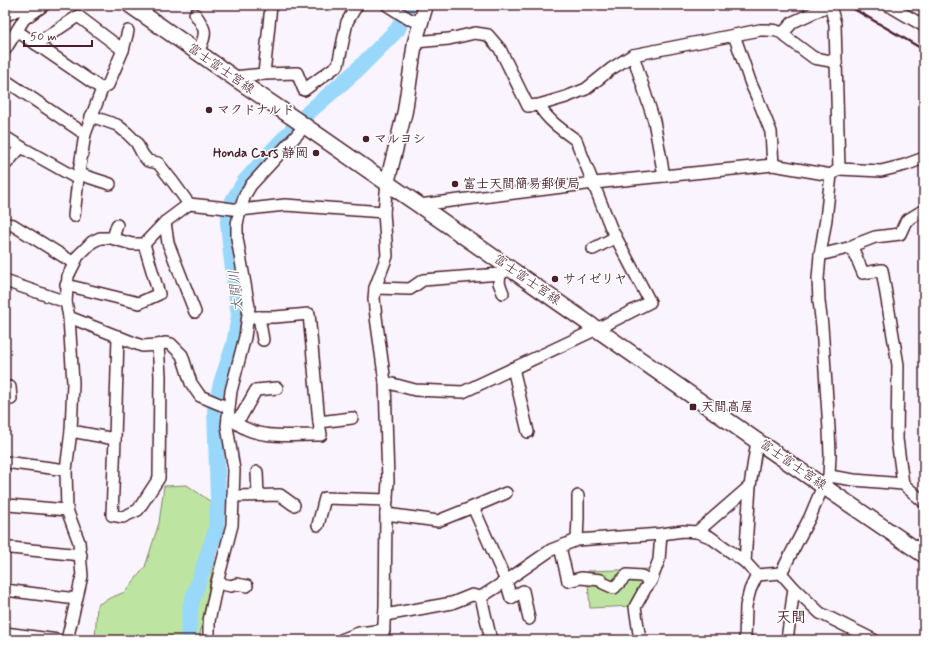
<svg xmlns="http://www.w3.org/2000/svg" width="929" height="645" font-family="Mynerve,'Klee One',sans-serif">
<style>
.green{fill:#bde5a1;stroke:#848266}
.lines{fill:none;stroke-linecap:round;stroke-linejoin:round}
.river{stroke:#99d8fa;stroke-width:16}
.minor-casing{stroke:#4a1f2b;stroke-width:14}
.tertiary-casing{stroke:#4a1f2b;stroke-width:17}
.secondary-casing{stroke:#4a1f2b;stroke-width:18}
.minor{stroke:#fff;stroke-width:11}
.tertiary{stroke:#fff;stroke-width:14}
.secondary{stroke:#fff;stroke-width:15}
.rail{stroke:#4a1f2b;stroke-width:2.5}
.poi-dot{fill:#4a1f2b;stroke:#fff;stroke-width:1.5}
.labels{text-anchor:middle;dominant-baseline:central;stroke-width:3;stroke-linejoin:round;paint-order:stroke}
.street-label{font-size:13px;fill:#4a1f2b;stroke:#fff}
.poi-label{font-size:13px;font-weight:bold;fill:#4a1f2b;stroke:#fff;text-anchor:start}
.water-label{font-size:14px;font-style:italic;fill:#625669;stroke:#fff}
.quarter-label{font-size:15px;font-weight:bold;fill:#4a1f2b;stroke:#fff}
</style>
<rect width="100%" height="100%" fill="#faf4fe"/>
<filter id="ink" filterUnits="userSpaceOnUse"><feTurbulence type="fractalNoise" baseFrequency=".025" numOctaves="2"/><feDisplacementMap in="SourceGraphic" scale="8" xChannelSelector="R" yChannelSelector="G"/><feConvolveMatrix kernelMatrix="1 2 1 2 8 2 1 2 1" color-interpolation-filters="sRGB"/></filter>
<g filter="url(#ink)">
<g class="green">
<polygon points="187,485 214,504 223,516 200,634 201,640 95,640 97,605 110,598 125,592 145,567 159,523 164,486"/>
<polygon points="652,569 633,606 590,608 587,571"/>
</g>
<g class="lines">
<polyline class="river" points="189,640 188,633 191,604 204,566 216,529 218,500 215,410 221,383 234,344 239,316 231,254 228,222 232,202 245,181 273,150 310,111 356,71 398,29 408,5"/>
<defs>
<g id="minor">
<polyline points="387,5 409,19 421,22"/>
<polyline points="888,5 924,26"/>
<path d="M 195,14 C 208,32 206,33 198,53"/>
<polyline points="5,16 17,10 40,8"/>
<polyline points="17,31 102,89 85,134 78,179 74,216"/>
<polyline points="783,33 793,22 830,5"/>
<polyline points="734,35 751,84 757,97 771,132 773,165"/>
<path d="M 415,42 L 449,39 L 475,33 L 488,35 L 500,49 L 528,106 L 539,105 L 566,97 L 586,89 L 611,69 L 633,55 L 760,30 C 770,30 780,29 786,37 L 814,58 L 836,62"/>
<polyline points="36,44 78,16 123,50"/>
<polyline points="5,50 24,19 44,5"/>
<polyline points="633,55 654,121 664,176"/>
<polyline points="264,74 271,5"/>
<polyline points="233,77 264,74 297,73 304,90 338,65 347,22 357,5"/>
<polyline points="5,80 85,134"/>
<polyline points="102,89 108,85 123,50 128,31"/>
<polyline points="91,116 117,125 127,133 136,142 143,155 148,161 158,163 173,182 189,204"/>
<polyline points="5,137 21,147 78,179"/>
<polyline points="5,165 21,147"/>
<polyline points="839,169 881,171 905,165 924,158"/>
<polyline points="79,174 110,184"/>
<polyline points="419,205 594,183 773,165 831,175"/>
<polyline points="165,222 168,243 195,312"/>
<polyline points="5,224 13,225 74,263"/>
<polyline points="113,238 117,225"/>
<polyline points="852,247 863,273 882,270 898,365 897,439 903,484"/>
<polyline points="593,249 616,237"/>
<polyline points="820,255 852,247 854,245 875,237 900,234 906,221 924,210"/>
<polyline points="500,274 499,283 503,293"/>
<polyline points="5,281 66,302"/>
<polyline points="66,285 139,303 159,294 144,244"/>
<polyline points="375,288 410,289 423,280 500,274 511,269"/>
<polyline points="69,317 142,346 158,345 160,376 159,478 138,510 123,517 112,515 115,439 118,336"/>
<polyline points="248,317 275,317 309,314 319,422"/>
<polyline points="259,317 263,340"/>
<polyline points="158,345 165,343 171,344 182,355 191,383 200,396 229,408"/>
<polyline points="513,368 528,432"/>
<path d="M 385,382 L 415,390 L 463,392 L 597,329 L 650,302 L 611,228 L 576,140 C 562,130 547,120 539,105"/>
<polyline points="5,399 11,399 10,387"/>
<path d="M 228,417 C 233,420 237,424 241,426 C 263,440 296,434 321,435 L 319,422 L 352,418"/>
<polyline points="234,421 242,415 256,390 277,388"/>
<polyline points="71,431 115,439"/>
<polyline points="5,462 66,470"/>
<polyline points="257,472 258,495"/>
<polyline points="829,476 854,480 903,484 924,502"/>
<polyline points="506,493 473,507 506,581 511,598 523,591 529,619"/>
<polyline points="233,496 280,495 294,505"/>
<polyline points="8,505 67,510"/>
<polyline points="386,514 438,521 473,507"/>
<polyline points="318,525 325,498 387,500"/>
<polyline points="697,532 750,486 757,441"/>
<polyline points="577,540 578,518 578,496"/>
<polyline points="560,547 568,581 581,578 601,580 603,583 614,588 627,575 641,576 651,581"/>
<polyline points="11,548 81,555"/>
<polyline points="745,562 750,486"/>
<polyline points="781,573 810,517 823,486 829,476 830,455 829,429 822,326 819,301 818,279 820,255 826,219 831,175 839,169 835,24 830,5"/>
<polyline points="781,573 794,588 787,640"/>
<polyline points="217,583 231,586 237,584 247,586"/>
<polyline points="794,588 820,613 874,640"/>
<polyline points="5,590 76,599"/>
<polyline points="481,597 491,640"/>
<polyline points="385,615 452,603 472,595 481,597 506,581 551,550 577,540 661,534 683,531 697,532 710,537 745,562 757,575 781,573"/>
<polyline points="5,633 58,640"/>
<polyline points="67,640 82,576 79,542 67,510 66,470 71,431 73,383 69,317 66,302 68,276 78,256 92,242 100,238 111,238 132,244 144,244 165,222 189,204 218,207 240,210 285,205 384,212"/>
<polyline points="209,640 209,621 217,583 232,525 234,470 227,426 231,391 245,337 249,307 237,238 237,224 240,210 245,195 251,185 305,126"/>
<polyline points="341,640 359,633 384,630"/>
<polyline points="383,640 385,607 386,514 388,481 385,382 376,317 374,299 375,288 387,256 384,212 387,183"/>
<polyline points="640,640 635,607 645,589 651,581 659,560 661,534"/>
<polyline points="745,640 746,606 750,590 757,575"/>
</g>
<polyline id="tertiary" points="387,183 405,111 415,42 426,5"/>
<polyline id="secondary" points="130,5 233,77 292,117 387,183 419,205 757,441 924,555"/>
</defs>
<use href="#minor" class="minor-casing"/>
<use href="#tertiary" class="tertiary-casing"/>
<use href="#secondary" class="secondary-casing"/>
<use href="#minor" class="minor"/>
<use href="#tertiary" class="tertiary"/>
<use href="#secondary" class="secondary"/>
<polyline class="rail" points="847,5 924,50"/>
</g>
</g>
<g class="poi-dot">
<circle cx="209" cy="110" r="4"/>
<circle cx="366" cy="139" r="4"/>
<circle cx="316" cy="153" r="4"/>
<circle cx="455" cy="184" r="4"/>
<circle cx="555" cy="279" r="4"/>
<rect x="689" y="403" width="8" height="8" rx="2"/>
</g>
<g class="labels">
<g class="street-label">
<text transform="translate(221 69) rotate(35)">富士富士宮線</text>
<text transform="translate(527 280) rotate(35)">富士富士宮線</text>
<text transform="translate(793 465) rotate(35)">富士富士宮線</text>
</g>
<g class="poi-label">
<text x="217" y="110">マクドナルド</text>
<text x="374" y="139">マルヨシ</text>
<text x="308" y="153" text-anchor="end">Honda Cars 静岡</text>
<text x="463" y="184">富士天間簡易郵便局</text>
<text x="563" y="279">サイゼリヤ</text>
<text x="701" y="407">天間高屋</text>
</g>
<g class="water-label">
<text transform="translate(236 291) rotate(-96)">大間川</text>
</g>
<g class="quarter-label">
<text x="791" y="618">天間</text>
</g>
</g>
<rect width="929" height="645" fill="none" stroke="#fff" stroke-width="20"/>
<rect x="10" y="10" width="909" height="625" fill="none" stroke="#4a1f2b" stroke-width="1.5" filter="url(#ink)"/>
<path d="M24 40v6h68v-6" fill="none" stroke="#4a1f2b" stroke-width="2"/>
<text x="30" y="40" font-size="12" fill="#4a1f2b" stroke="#ffffff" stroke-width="3" paint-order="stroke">50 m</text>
</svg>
